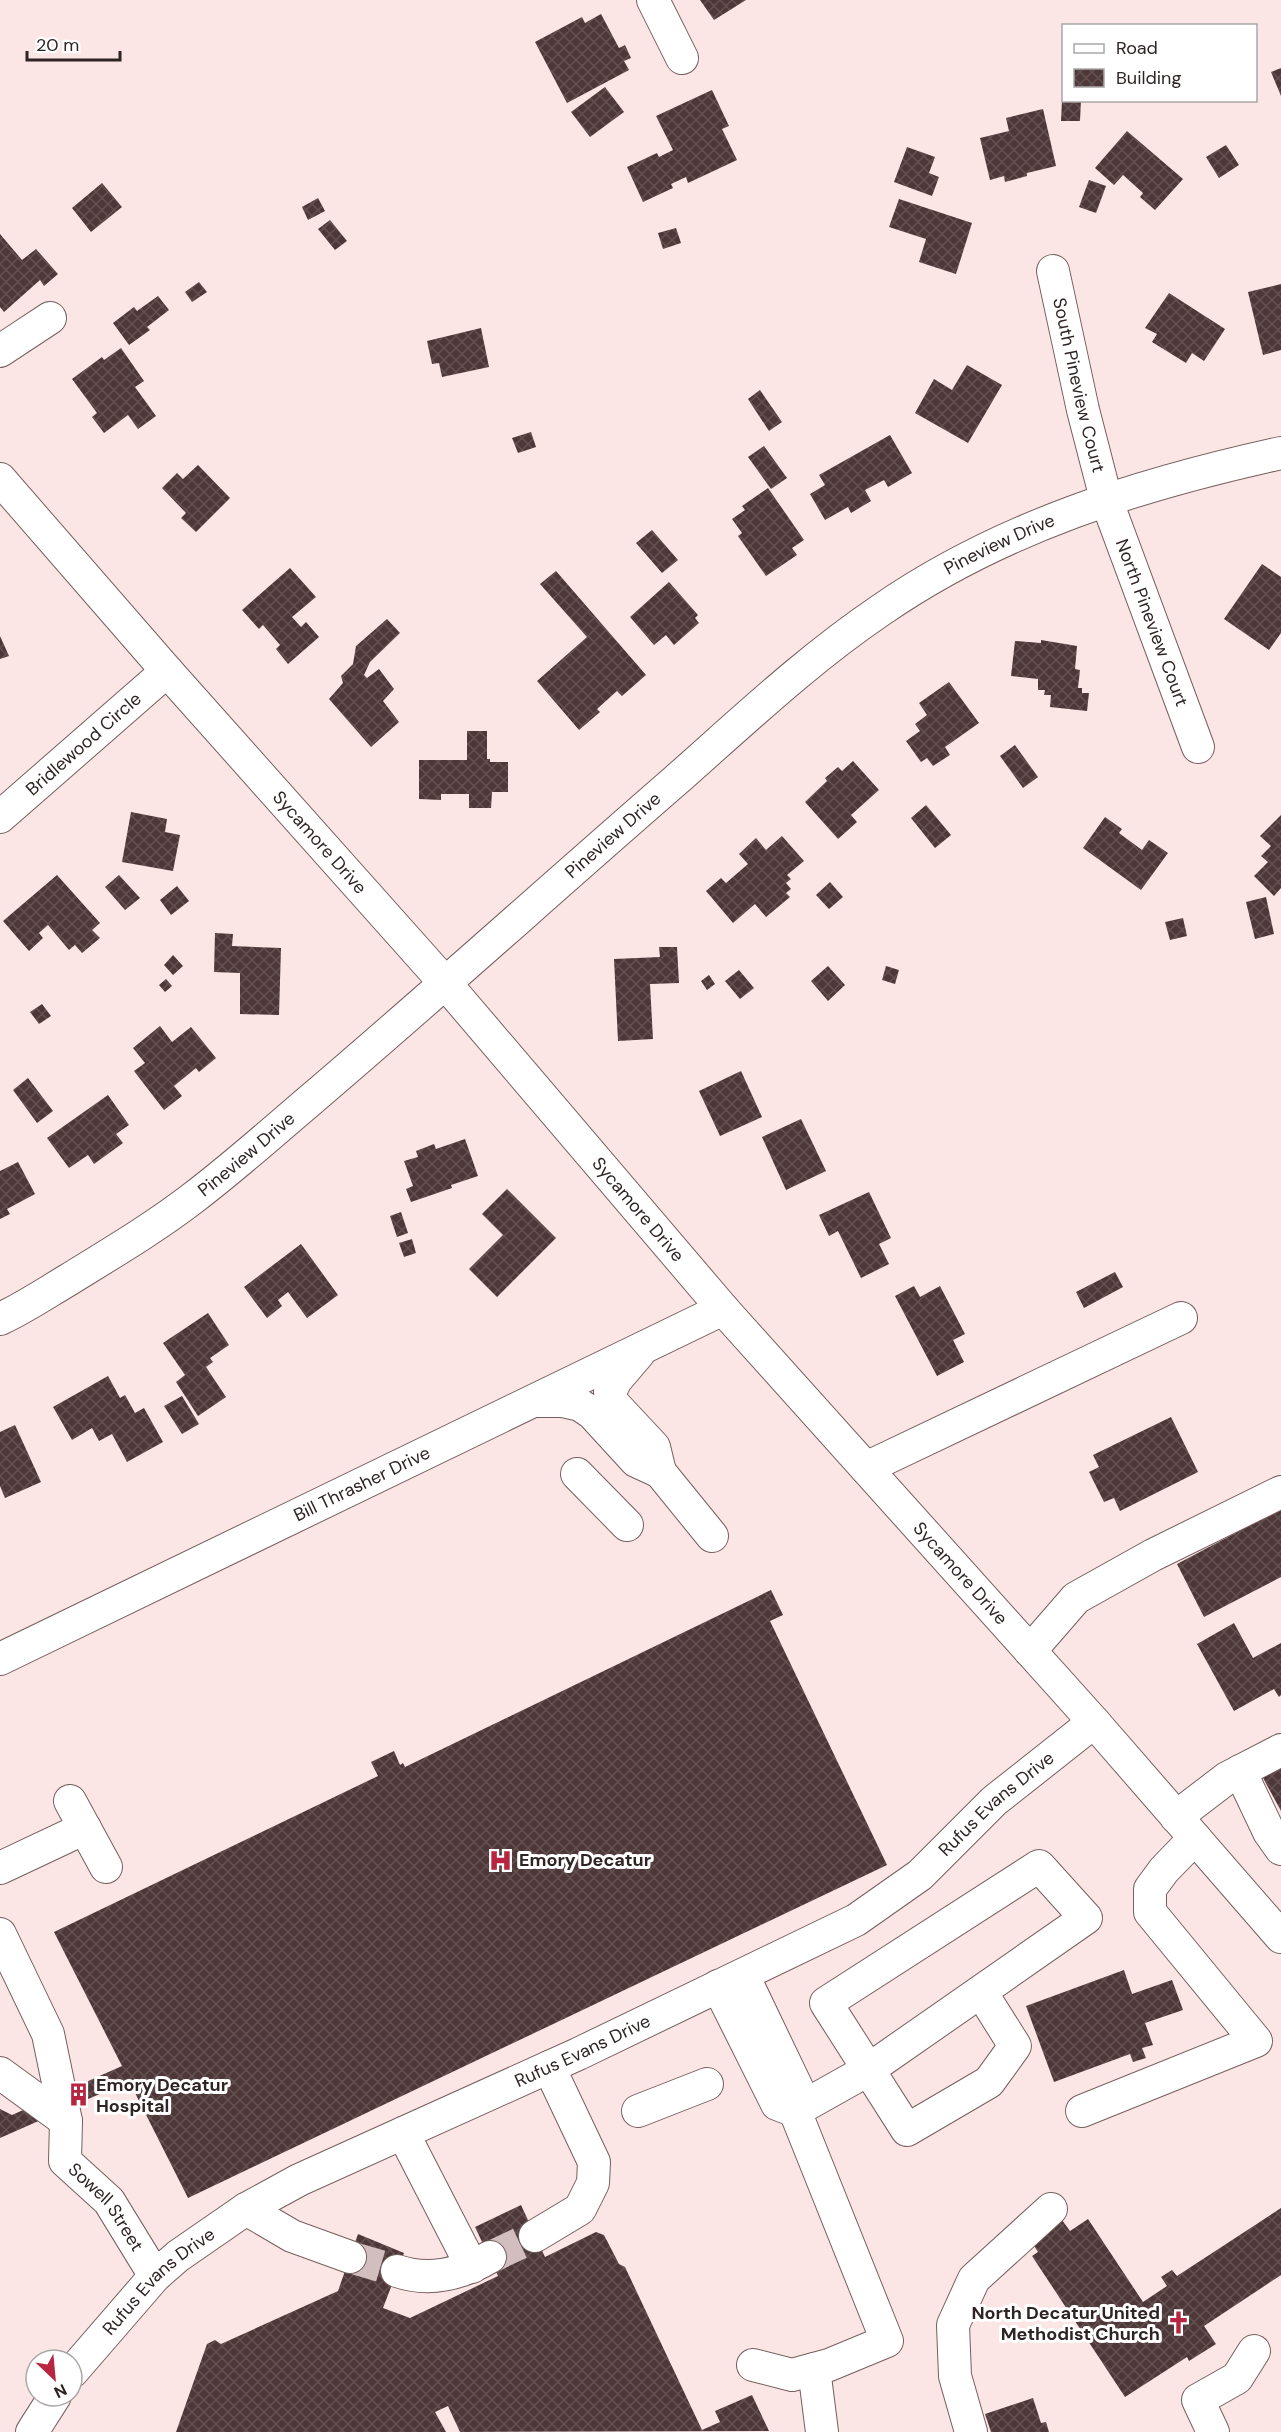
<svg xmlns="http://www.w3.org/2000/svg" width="1281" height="2432" font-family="'DM Sans',sans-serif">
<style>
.building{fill:url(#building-cross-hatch)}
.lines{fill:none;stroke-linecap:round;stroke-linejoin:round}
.minor-tunnel{stroke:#d2bebe;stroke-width:32;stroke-dasharray:32 16;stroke-linecap:butt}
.minor-casing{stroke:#765f5f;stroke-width:34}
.minor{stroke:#fff;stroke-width:32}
.labels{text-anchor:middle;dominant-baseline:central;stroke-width:6;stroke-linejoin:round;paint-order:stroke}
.street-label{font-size:18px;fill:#2e2424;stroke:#fff}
.poi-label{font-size:18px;font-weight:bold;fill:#2e2424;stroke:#fff;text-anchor:start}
</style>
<defs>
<pattern id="building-cross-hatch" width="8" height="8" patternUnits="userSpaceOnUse" patternTransform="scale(1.5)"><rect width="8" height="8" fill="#4d3738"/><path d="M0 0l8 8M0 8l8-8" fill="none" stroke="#645253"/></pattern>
</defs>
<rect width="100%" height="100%" fill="#fbe5e5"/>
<g class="building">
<polygon points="700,0 746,0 714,20"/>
<polygon points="601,14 619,48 625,45 631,58 624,61 629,70 567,103 535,42 582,17 585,23"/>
<polygon points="1281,68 1281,96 1271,72"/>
<polygon points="605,87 624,112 590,137 571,112"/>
<polygon points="712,90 729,126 722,129 737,160 688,183 686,177 671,184 673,188 643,202 627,167 657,153 659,157 673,150 656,116"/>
<polygon points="1062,100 1081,100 1080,121 1061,121"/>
<polygon points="1043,109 1056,166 1027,173 1027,176 1005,182 1004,176 990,180 980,138 1009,131 1006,118"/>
<polygon points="1127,131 1183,179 1155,210 1140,197 1143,193 1123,175 1114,185 1095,168"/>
<polygon points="1226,145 1239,165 1219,178 1206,157"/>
<polygon points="907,147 935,157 929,173 939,177 932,196 894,182"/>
<polygon points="1089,180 1106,186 1096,213 1079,207"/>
<polygon points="102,183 122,207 91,232 72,208"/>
<polygon points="318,198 325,211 308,220 302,207"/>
<polygon points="899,199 972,223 956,274 919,262 926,239 889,227"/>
<polygon points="330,220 347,241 335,250 318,229"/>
<polygon points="676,228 681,243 663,249 658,233"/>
<polygon points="0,234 22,260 36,249 58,274 44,286 40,280 4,312 0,307"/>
<polygon points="199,282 207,292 192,302 185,292"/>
<polygon points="1281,284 1281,350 1263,355 1248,292"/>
<polygon points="1169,293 1225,329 1204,361 1192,353 1186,363 1152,342 1157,334 1145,328"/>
<polygon points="158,296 169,310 147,327 150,330 129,345 113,323 134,307 137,311"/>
<polygon points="481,328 489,367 442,377 439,363 432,364 427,341"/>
<polygon points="121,348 144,381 135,387 156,416 138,429 128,415 104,433 92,417 97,413 72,379 102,357 104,360"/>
<polygon points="967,365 1002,385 968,443 915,413 934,379 952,390"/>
<polygon points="760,390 782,422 769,431 748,399"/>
<polygon points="531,432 536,447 518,453 512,438"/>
<polygon points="890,435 912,473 888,487 884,480 865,490 871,501 851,513 848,507 825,520 810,494 825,485 819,475"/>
<polygon points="764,446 787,478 771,489 748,457"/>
<polygon points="198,465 230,498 196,532 181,518 186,513 162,488 177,473 183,479"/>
<polygon points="768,488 804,540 792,548 797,555 766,576 738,536 742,533 732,519 745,510 742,506"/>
<polygon points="652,530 678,560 662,573 636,543"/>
<polygon points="1262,564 1281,577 1281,633 1269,650 1224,619"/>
<polygon points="290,568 316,597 292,617 301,627 306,622 319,637 288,664 276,649 280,645 263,625 259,629 242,610"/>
<polygon points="556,571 646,675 622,696 617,691 597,709 600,712 579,730 537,681 587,637 540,584"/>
<polygon points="669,582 698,615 695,618 699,623 674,645 666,635 654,645 630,617"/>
<polygon points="387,619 400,633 370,662 364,675 367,678 379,669 394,689 383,701 399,722 371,747 329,699 343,683 341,676 353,664 356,646"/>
<polygon points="0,636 9,656 0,659"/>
<polygon points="1041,640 1077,646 1075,669 1080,670 1078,688 1082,688 1082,693 1089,693 1087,711 1050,707 1051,695 1044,695 1045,690 1038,690 1038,679 1011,676 1015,641 1041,643"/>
<polygon points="949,682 979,723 945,747 950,755 933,766 927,758 921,762 906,741 920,731 915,724 927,715 919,703"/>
<polygon points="467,731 487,731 487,759 490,759 490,762 508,762 508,792 492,792 491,808 469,808 469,794 441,794 441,800 419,799 419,760 467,760"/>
<polygon points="1015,745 1038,777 1023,788 1000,756"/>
<polygon points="853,761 879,790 851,815 857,822 838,839 805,802 827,781 825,778 838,767 842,771"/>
<polygon points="926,805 951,835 935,848 911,818"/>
<polygon points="131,812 167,819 165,832 180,835 173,871 122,862"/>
<polygon points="1281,815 1281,888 1274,896 1254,876 1268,862 1261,856 1271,846 1260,836"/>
<polygon points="1105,817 1122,829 1119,833 1142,850 1149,840 1168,853 1141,890 1083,848"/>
<polygon points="782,836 804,861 787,875 791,879 786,883 791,889 786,893 790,897 766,917 755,904 733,923 706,891 721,878 726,883 748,864 739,854 756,838 766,850"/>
<polygon points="57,875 100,923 92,930 100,938 82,953 75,945 69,950 48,925 39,933 43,938 29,951 3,921"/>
<polygon points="119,875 140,898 125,910 105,887"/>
<polygon points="830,882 843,897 829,909 816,895"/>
<polygon points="177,886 189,901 171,915 160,900"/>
<polygon points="1266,897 1274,934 1255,939 1246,902"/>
<polygon points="1183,918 1187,936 1170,940 1165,922"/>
<polygon points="215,933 233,934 232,946 281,948 279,1015 240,1014 240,973 214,972"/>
<polygon points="659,947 677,947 679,983 650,984 653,1039 618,1041 614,959 660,957"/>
<polygon points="173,955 183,966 173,975 164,965"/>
<polygon points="828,966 845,985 828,1001 811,981"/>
<polygon points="886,966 899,970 895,984 882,980"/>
<polygon points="739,970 754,988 740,999 725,981"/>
<polygon points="709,975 715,984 707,990 701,981"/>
<polygon points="166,979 172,986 165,992 159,985"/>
<polygon points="42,1004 51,1016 39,1024 30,1012"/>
<polygon points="160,1026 172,1042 191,1027 216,1058 199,1072 196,1068 174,1086 182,1096 164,1110 134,1071 145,1063 133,1048"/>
<polygon points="741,1071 762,1117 720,1136 699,1091"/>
<polygon points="28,1078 53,1111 37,1123 13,1090"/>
<polygon points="108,1095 129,1125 116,1134 123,1143 94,1164 88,1155 69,1168 47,1138"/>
<polygon points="801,1119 826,1171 786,1190 762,1137"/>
<polygon points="465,1139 478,1176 451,1185 452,1188 411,1202 406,1189 413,1186 404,1161 418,1157 416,1151 434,1144 436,1149"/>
<polygon points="18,1162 35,1194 7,1209 10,1214 0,1219 0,1171"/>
<polygon points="507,1189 556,1238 497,1297 469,1269 503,1235 482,1214"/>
<polygon points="869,1192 891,1238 879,1244 889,1264 861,1278 838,1231 829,1236 819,1215"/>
<polygon points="401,1212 408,1233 397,1237 390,1216"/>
<polygon points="412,1239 416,1253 404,1257 399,1243"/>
<polygon points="301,1244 338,1295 307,1318 288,1292 278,1300 282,1306 267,1318 244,1287"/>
<polygon points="1115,1272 1123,1287 1084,1308 1076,1292"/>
<polygon points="914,1286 920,1297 940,1286 965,1334 953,1340 964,1362 937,1376 895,1296"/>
<polygon points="208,1313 229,1345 210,1358 213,1362 206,1367 226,1397 198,1416 176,1382 185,1375 163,1343"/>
<polygon points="108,1376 120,1398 125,1395 135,1413 144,1408 163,1442 127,1462 112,1434 99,1441 92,1428 72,1440 53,1407"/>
<polygon points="182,1396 199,1424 182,1434 164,1406"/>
<polygon points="1171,1417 1198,1472 1120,1511 1114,1498 1104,1502 1089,1472 1099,1467 1093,1455"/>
<polygon points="15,1425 41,1482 5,1498 0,1486 0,1432"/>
<polygon points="1281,1509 1281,1577 1204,1617 1177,1564"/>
<polygon points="771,1590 783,1615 770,1621 887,1865 188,2198 129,2081 0,2138 0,2109 12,2115 122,2066 54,1932 378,1776 371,1762 394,1751 400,1765 403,1763 405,1767"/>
<polygon points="1234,1623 1253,1658 1281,1643 1281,1695 1279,1697 1274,1689 1234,1711 1197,1644"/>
<polygon points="1281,1766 1281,1811 1262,1776"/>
<polygon points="1124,1970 1132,1994 1172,1980 1183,2010 1145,2023 1153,2045 1142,2048 1146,2058 1133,2062 1130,2054 1054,2082 1026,2006"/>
<polygon points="521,2205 545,2257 596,2232 604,2235 619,2264 625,2267 702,2430 720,2422 715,2411 752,2395 769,2431 460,2432 448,2406 435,2412 446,2432 176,2432 207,2344 215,2340 221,2344 338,2291 358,2234 404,2253 383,2308 410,2318 498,2276 475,2227"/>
<polygon points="1281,2208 1281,2275 1204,2326 1216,2344 1189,2361 1187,2357 1125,2397 1032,2256 1038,2252 1031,2241 1062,2220 1070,2231 1088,2219 1143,2302 1167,2286 1161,2277 1172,2270 1177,2276"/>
<polygon points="1033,2398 1041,2423 1046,2422 1049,2432 991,2432 985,2414"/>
</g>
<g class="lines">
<g class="minor-tunnel">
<polyline points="350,2257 397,2271"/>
<polyline points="491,2257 535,2236"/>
</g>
<defs>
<g id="minor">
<polyline points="653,0 682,58"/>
<path id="s1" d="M 1053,271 L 1083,410 L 1106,499 L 1198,747"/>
<polyline points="0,351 50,318"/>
<path id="s2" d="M 0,479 L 167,671 L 446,984 L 723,1309 L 1094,1722 L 1281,1937"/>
<path id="s3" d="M 0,817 L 167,671"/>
<path id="s4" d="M 0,1319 C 24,1308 46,1293 68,1280 C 110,1254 154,1228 193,1198 C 235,1166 274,1131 314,1097 C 436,993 554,886 675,781 C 742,722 807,660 881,610 C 1001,527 1140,484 1281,453"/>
<polyline points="535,1401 562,1401 580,1405 592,1413 636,1461 660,1472 654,1447 612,1402 610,1392 616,1380 639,1353"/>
<polyline points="866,1468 1181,1318"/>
<polyline points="660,1472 712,1536"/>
<polyline points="577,1474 627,1525"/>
<polyline points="1030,1651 1076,1598 1153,1555 1281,1492"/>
<path id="s5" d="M 0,1659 L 723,1309"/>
<polyline points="1240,1771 1269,1832 1281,1849"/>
<polyline points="70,1801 106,1867"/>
<polyline points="1176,1817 1227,1778 1281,1750"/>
<polyline points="0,1868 85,1828"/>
<path id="s6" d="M 0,1934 L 48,2034 L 66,2121 L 65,2161 L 109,2201 L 155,2276"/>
<polyline points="743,1975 799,2092 795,2111 887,2341 829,2365 792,2375 753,2365"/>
<polyline points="718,1986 777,2104 795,2111 868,2070 1086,1918 1039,1866 826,2003 907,2130 989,2082 1015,2046 981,1992"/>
<polyline points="0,2073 66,2121"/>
<polyline points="638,2111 707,2084"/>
<polyline points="1082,2111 1256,2041 1150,1912 1150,1889 1164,1870 1195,1838"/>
<polyline points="403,2133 472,2267"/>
<polyline points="246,2209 292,2236 350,2257"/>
<polyline points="535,2236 580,2209 593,2183 594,2162 549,2067"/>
<path d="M 397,2271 C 429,2282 461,2274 490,2257"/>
<polyline points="814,2369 822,2432"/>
<path id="s7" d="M 72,2372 L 155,2276 L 178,2256 L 246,2209 L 299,2180 L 578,2054 L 856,1920 L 920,1875 L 994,1801 L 1094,1722"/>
<polyline points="32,2432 55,2396"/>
<polyline points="971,2432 955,2376 953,2325 974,2279 1051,2209"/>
<polyline points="1213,2432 1198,2400 1237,2378 1254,2351"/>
</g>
</defs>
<use href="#minor" class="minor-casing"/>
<use href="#minor" class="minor"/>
</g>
<defs>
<symbol id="hospital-bare" viewBox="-9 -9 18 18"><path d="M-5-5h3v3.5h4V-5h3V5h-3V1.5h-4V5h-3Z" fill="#b72541" stroke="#fff" stroke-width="2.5" paint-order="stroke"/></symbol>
<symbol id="building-bare" viewBox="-9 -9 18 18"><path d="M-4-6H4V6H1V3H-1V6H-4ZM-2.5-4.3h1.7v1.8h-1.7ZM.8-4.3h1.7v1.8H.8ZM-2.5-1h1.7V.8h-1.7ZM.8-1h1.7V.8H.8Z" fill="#b72541" stroke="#fff" stroke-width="2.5" paint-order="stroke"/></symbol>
<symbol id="church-bare" viewBox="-9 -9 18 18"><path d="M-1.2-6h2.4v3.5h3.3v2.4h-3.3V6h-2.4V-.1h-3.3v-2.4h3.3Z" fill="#b72541" stroke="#fff" stroke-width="2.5" paint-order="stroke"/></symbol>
</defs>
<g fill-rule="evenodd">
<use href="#hospital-bare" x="484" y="1844" width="33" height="33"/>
<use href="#building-bare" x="62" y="2078" width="33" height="33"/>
<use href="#church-bare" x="1162" y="2306" width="33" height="33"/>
</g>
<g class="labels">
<g class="street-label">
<text stroke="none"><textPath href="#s1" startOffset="117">South Pineview Court</textPath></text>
<text stroke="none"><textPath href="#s4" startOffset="1269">Pineview Drive</textPath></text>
<text stroke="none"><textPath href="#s1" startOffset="366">North Pineview Court</textPath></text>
<text stroke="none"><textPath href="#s3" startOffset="111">Bridlewood Circle</textPath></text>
<text stroke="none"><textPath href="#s4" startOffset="783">Pineview Drive</textPath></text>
<text stroke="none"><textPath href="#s2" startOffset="484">Sycamore Drive</textPath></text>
<text stroke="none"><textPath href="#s4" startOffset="297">Pineview Drive</textPath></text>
<text stroke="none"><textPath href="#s2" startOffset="970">Sycamore Drive</textPath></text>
<text stroke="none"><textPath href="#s5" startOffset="402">Bill Thrasher Drive</textPath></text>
<text stroke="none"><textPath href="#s2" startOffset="1456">Sycamore Drive</textPath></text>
<text stroke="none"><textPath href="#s7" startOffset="1098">Rufus Evans Drive</textPath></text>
<text stroke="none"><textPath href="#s7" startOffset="612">Rufus Evans Drive</textPath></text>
<text stroke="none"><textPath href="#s6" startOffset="302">Sowell Street</textPath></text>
<text stroke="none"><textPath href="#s7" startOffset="126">Rufus Evans Drive</textPath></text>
</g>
<g class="poi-label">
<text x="519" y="1860">Emory Decatur</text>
<text x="96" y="2085">Emory Decatur<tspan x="96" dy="21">Hospital</tspan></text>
<text x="1160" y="2313" text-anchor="end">North Decatur United<tspan x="1160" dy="21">Methodist Church</tspan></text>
</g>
</g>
<rect x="1062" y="24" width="195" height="78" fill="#ffffff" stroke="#aba7a7" stroke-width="1.5"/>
<rect x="1074" y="44" width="30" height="9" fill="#ffffff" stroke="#aba7a7" stroke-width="1.5"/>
<text x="1116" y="54" font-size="18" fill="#2e2424">Road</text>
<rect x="1074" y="69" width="30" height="18" fill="url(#building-cross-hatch)" stroke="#aba7a7" stroke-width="1.5"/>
<text x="1116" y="84" font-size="18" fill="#2e2424">Building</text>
<g transform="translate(54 2378) rotate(154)"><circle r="28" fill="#ffffff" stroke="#aba7a7" stroke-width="1.5"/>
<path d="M0-4.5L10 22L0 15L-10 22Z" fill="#b72541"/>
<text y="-9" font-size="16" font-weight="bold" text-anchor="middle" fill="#2e2424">N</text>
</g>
<path d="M27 51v9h93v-9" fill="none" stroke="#2e2424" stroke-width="3"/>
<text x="36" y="51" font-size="18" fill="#2e2424" stroke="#ffffff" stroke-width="4.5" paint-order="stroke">20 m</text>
</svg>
